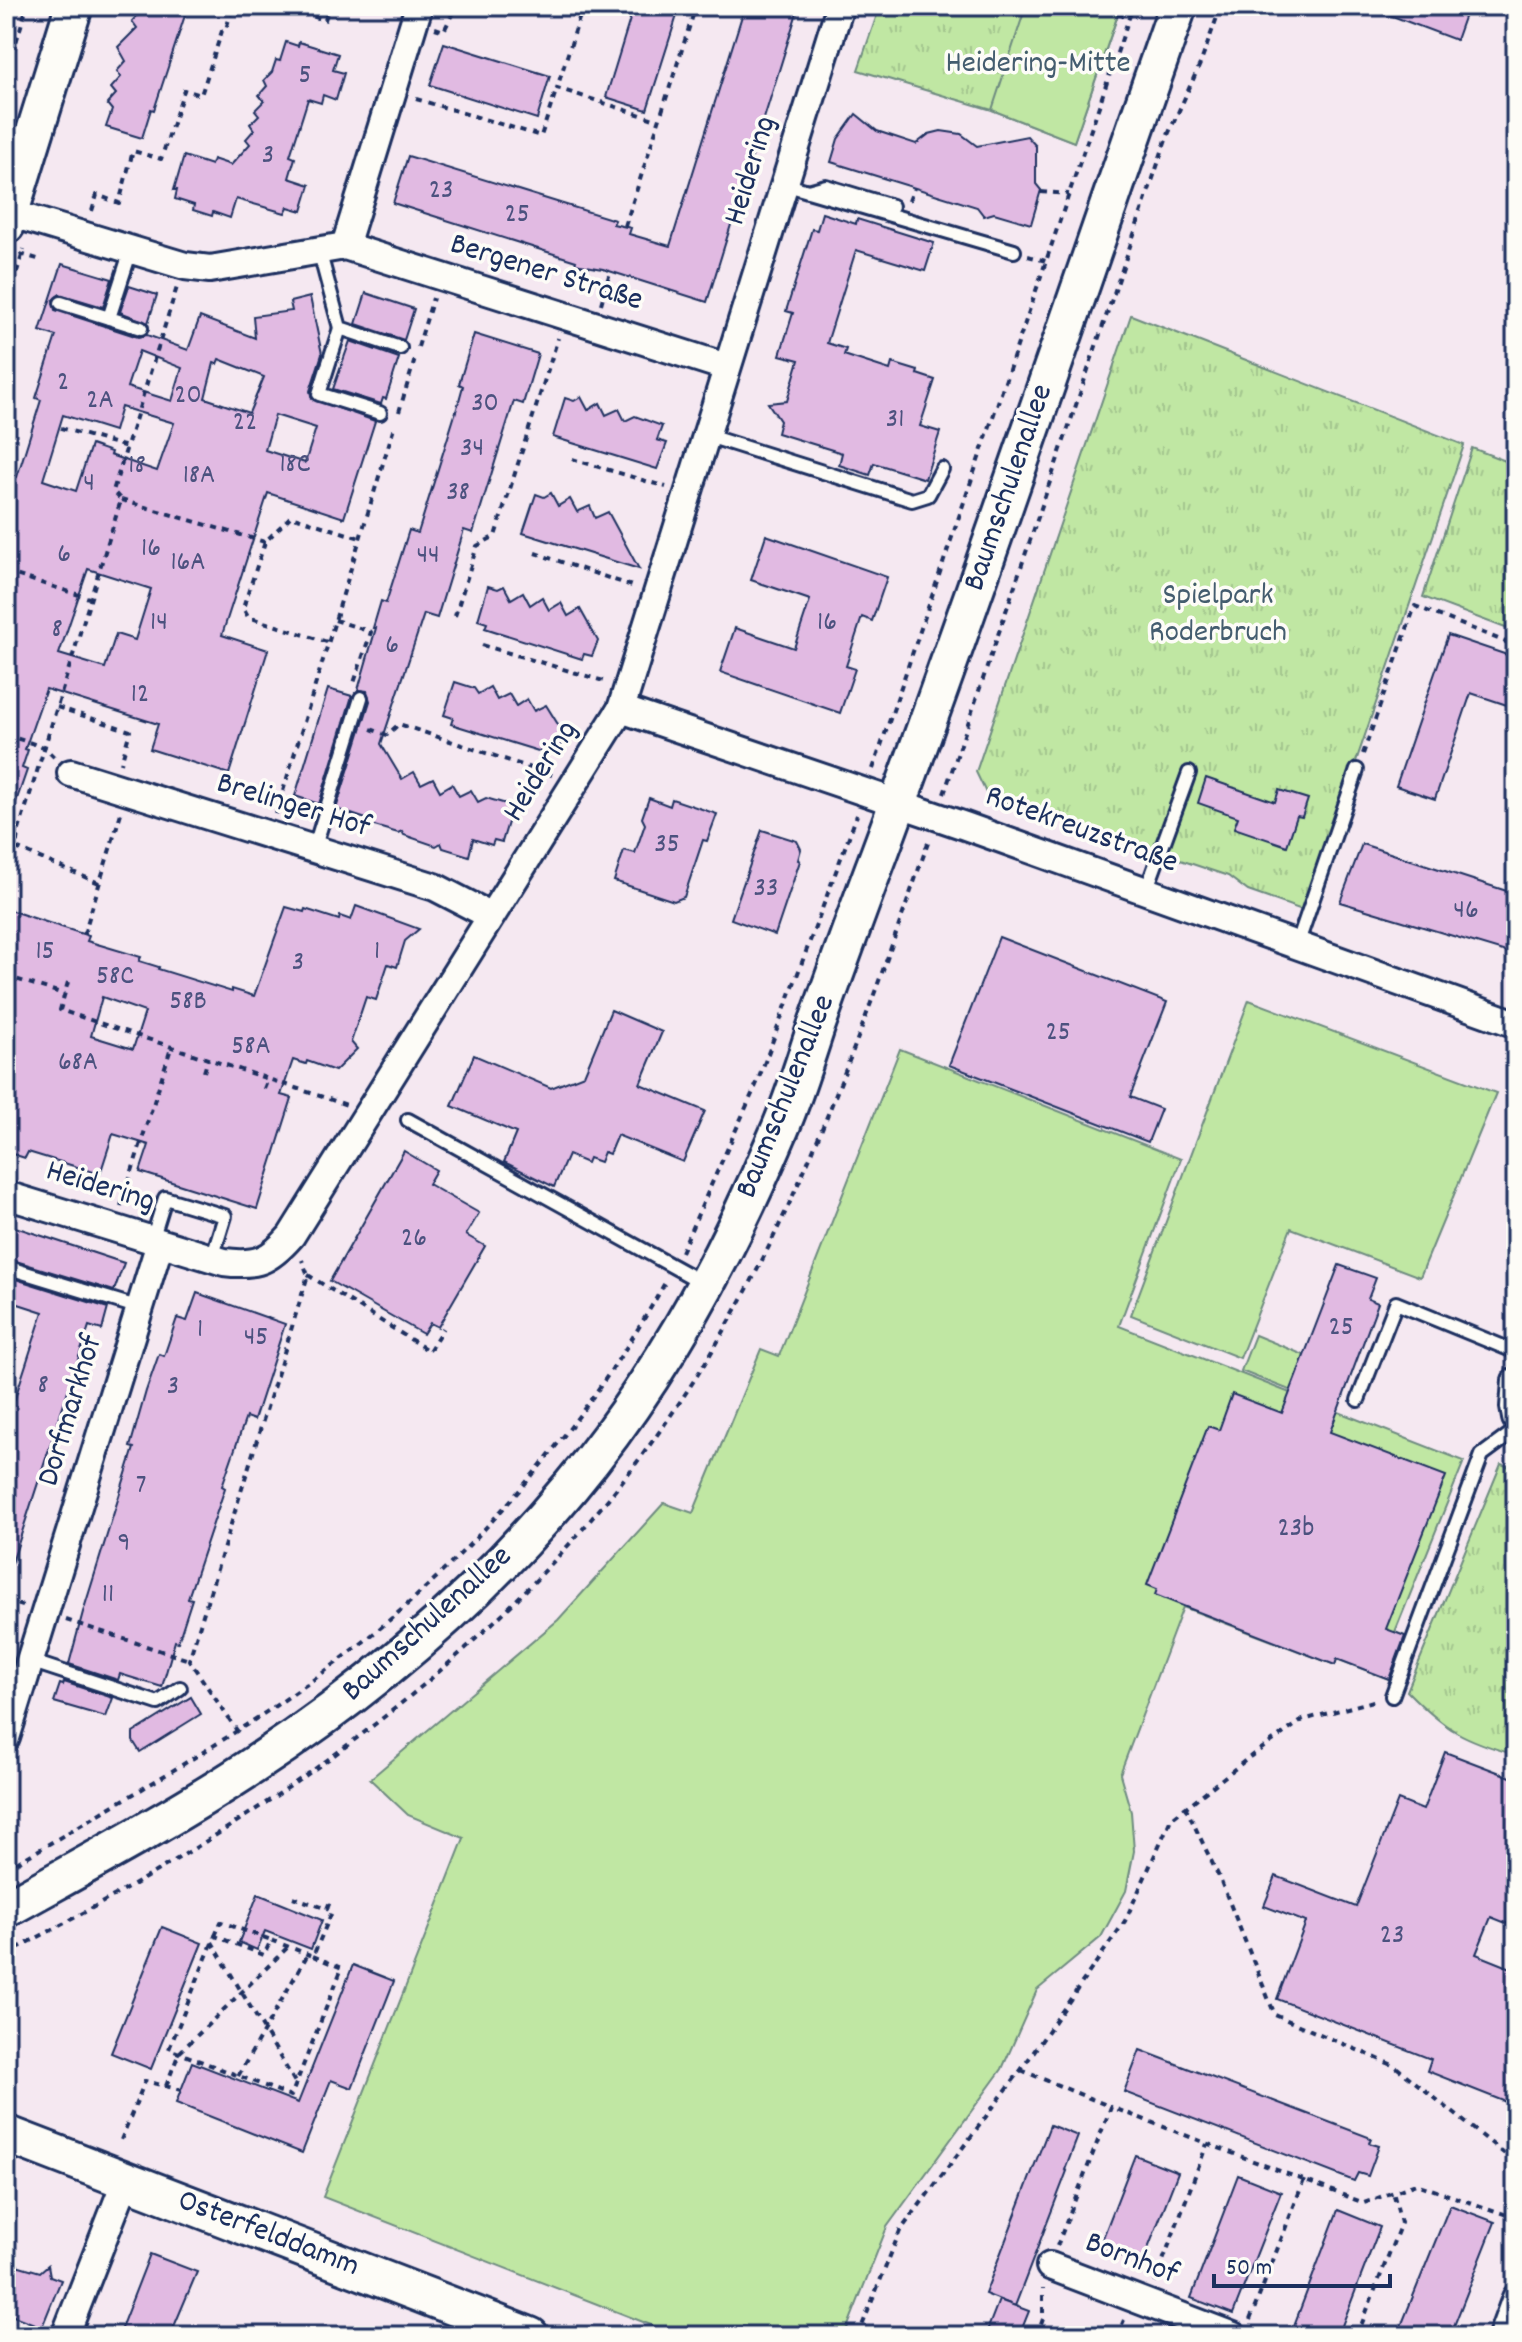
<svg xmlns="http://www.w3.org/2000/svg" width="1522" height="2342" font-family="Dekko,sans-serif">
<style>
.grass{fill:url(#grass-tufts);stroke:#6e8b80;stroke-width:2}
.pitch{fill:#c0e7a3;stroke:#6e8b80;stroke-width:2}
.building{fill:#e1bae2;stroke:#1b2f5e;stroke-width:2;fill-rule:evenodd}
.lines{fill:none;stroke-linecap:round;stroke-linejoin:round}
.lane-casing{stroke:#1b2f5e;stroke-width:18}
.street-casing{stroke:#1b2f5e;stroke-width:32}
.secondary-casing{stroke:#1b2f5e;stroke-width:42}
.path{stroke:#1b2f5e;stroke-width:4;stroke-dasharray:6 6;stroke-linecap:butt}
.lane{stroke:#fdfcf7;stroke-width:12}
.street{stroke:#fdfcf7;stroke-width:26}
.secondary{stroke:#fdfcf7;stroke-width:36}
.labels{text-anchor:middle;dominant-baseline:central;stroke-width:7;stroke-linejoin:round;paint-order:stroke}
.number-label{font-size:28px;fill:#4c527f}
.park-label{font-size:32px;fill:#445d6f;stroke:#fdfcf7}
.street-label{font-size:32px;fill:#1b2f5e;stroke:#fdfcf7}
</style>
<defs>
<pattern id="grass-tufts" width="24" height="20" patternUnits="userSpaceOnUse" patternTransform="scale(2)"><rect width="24" height="20" fill="#c0e7a3"/><path d="M3 7l-1-3M5 7V3M7 7l1-3M15 17l-1-3M17 17v-4M19 17l1-3" fill="none" stroke="#a4c68f"/></pattern>
</defs>
<rect width="100%" height="100%" fill="#f5e8f1"/>
<filter id="ink" filterUnits="userSpaceOnUse"><feTurbulence type="fractalNoise" baseFrequency=".0125" numOctaves="2"/><feDisplacementMap in="SourceGraphic" scale="16" xChannelSelector="R" yChannelSelector="G"/><feConvolveMatrix kernelMatrix="1 2 1 2 8 2 1 2 1" color-interpolation-filters="sRGB"/></filter>
<g filter="url(#ink)">
<g class="grass">
<polygon points="880,6 1121,6 1074,142 992,110 858,70"/>
<polygon points="1131,315 1464,445 1305,911 1248,891 1228,876 987,795 976,772"/>
<polygon points="1472,448 1516,465 1516,632 1423,597"/>
<path d="M 1501,1464 L 1516,1469 L 1516,1755 C 1464,1740 1445,1730 1407,1691 Z"/>
</g>
<g class="pitch">
<polygon points="1026,6 1095,6 1118,14 1074,142 992,110"/>
<polygon points="1249,1000 1496,1093 1420,1277 1291,1228 1240,1358 1131,1315"/>
<polygon points="900,1049 1181,1159 1119,1326 1464,1461 1395,1632 1407,1637 1391,1680 1337,1659 1335,1665 1183,1607 1120,1774 1131,1812 1134,1851 1126,1891 1101,1937 1037,1990 1002,2069 887,2227 844,2336 679,2336 323,2197 464,1838 408,1815 370,1779 558,1620 664,1503 693,1513 761,1349 779,1356"/>
<polygon points="1255,1335 1304,1355 1292,1391 1241,1371"/>
</g>
<g class="building">
<polygon points="146,6 188,6 154,110 151,109 142,138 106,127 112,110 107,104 116,94 111,88 121,77 117,71 126,61 118,47 137,28 132,21"/>
<polygon points="634,6 680,6 647,110 606,97"/>
<polygon points="745,6 799,6 707,302 603,269 575,264 576,261 393,203 408,156 615,220 613,224 631,228 629,234 670,246"/>
<polygon points="1371,6 1468,6 1456,40 1371,8"/>
<polygon points="286,42 298,46 299,42 338,54 333,70 344,73 336,100 323,95 321,103 308,99 290,156 295,158 289,178 310,185 302,211 288,207 285,213 236,199 230,218 213,212 212,216 193,210 194,205 175,199 177,190 174,190 184,156 211,165 213,159 231,165 250,144 246,139 254,130 250,124 259,115 255,110 264,101 259,95 267,86 264,80 272,72 276,60 280,61"/>
<polygon points="444,43 550,76 537,119 430,85"/>
<polygon points="856,114 877,131 916,144 929,134 941,131 961,134 977,146 1027,136 1036,146 1036,184 1041,190 1031,224 994,213 984,216 977,207 831,162 838,139"/>
<polygon points="822,213 856,224 857,219 934,243 925,271 856,250 827,343 846,349 844,355 890,370 892,363 918,371 917,374 935,380 920,426 940,432 925,479 874,463 870,475 839,465 842,453 777,433 780,421 768,403 787,401 799,360 780,355 793,313 786,311 812,229 817,230"/>
<path d="M 62,264 L 112,279 L 103,307 L 60,294 L 53,300 L 55,310 L 138,337 L 147,335 L 188,350 L 200,317 L 255,338 L 253,316 L 292,311 L 290,302 L 310,297 L 322,354 L 310,391 L 312,399 L 375,421 L 344,518 L 268,493 L 222,635 L 268,650 L 229,774 L 150,749 L 158,724 L 46,689 L 25,749 L 28,750 L 22,768 L 27,770 L 9,822 L 6,821 L 6,628 L 11,613 L 6,611 L 6,474 L 17,477 L 41,400 L 36,398 L 56,336 L 40,331 ZM 139,351 L 182,368 L 172,401 L 127,387 ZM 219,359 L 264,377 L 249,413 L 205,398 L 214,363 L 217,364 ZM 121,407 L 174,423 L 157,471 L 110,455 L 111,452 L 91,445 L 76,491 L 43,480 L 63,415 L 114,431 ZM 275,415 L 316,428 L 305,463 L 265,450 ZM 88,569 L 151,589 L 135,640 L 116,634 L 105,668 L 59,654 Z"/>
<polygon points="129,286 157,295 148,323 120,312"/>
<polygon points="366,293 414,309 404,340 356,324"/>
<polygon points="474,334 538,354 523,404 514,401 473,533 464,530 437,618 424,614 381,744 402,779 414,772 421,784 433,778 440,791 452,784 459,796 471,790 478,802 486,798 513,806 502,842 494,840 492,845 473,839 469,856 443,848 441,843 436,846 404,835 402,831 398,833 371,825 372,821 336,809 370,701 367,691 358,690 376,628 373,628 381,601 386,603 409,530 418,533 457,408 463,386 459,384"/>
<polygon points="350,341 399,358 386,399 383,398 381,404 333,389"/>
<polygon points="581,397 588,410 600,403 606,415 619,409 625,421 635,416 662,426 657,440 667,443 657,469 553,437 565,398 574,401"/>
<polygon points="551,493 558,506 570,499 577,512 590,506 595,518 608,512 639,569 523,533 536,494 544,497"/>
<polygon points="766,535 887,577 872,621 862,617 846,666 855,669 840,713 720,672 735,628 794,648 810,600 751,580"/>
<polygon points="488,586 498,589 504,586 511,599 523,592 530,605 542,597 549,610 561,603 568,616 580,609 598,641 592,656 584,654 582,659 485,628 487,623 478,620"/>
<polygon points="1448,635 1516,658 1516,708 1471,693 1435,799 1396,786"/>
<polygon points="455,682 474,688 478,694 490,687 497,700 509,694 516,706 527,699 534,711 546,705 564,734 559,751 550,748 548,754 451,724 453,718 444,715"/>
<polygon points="328,689 352,696 319,804 295,796"/>
<polygon points="1206,778 1275,802 1279,790 1308,799 1302,817 1297,816 1287,846 1234,828 1238,817 1198,803"/>
<polygon points="649,798 670,806 672,799 717,814 707,841 703,840 684,897 674,901 614,881 624,850 635,853 645,824 642,818"/>
<polygon points="762,830 797,841 801,849 798,860 800,861 775,935 731,919"/>
<polygon points="1362,844 1516,894 1516,955 1340,902"/>
<path d="M 356,906 L 419,929 L 405,941 L 397,967 L 388,964 L 376,1000 L 366,997 L 351,1042 L 357,1049 L 335,1071 L 307,1061 L 306,1064 L 293,1060 L 281,1095 L 292,1098 L 257,1209 L 140,1172 L 149,1145 L 113,1134 L 100,1174 L 28,1152 L 25,1158 L 6,1152 L 6,909 L 89,936 L 87,941 L 141,957 L 139,961 L 159,967 L 158,969 L 232,992 L 232,989 L 254,996 L 286,907 L 304,912 L 305,909 L 339,920 L 340,916 L 351,920 ZM 102,997 L 145,1012 L 133,1049 L 91,1036 Z"/>
<polygon points="999,937 1167,1002 1130,1097 1161,1109 1148,1142 949,1065"/>
<polygon points="611,1010 662,1032 640,1084 705,1111 683,1162 617,1135 609,1154 604,1152 600,1162 589,1158 587,1163 568,1155 554,1187 504,1162 516,1133 452,1106 474,1055 551,1088 584,1075"/>
<polygon points="404,1151 436,1170 428,1184 479,1213 466,1235 485,1246 438,1327 430,1323 423,1334 330,1281"/>
<polygon points="6,1224 124,1263 114,1291 6,1258"/>
<polygon points="1339,1265 1376,1278 1368,1299 1378,1303 1330,1432 1446,1476 1386,1629 1405,1636 1389,1679 1337,1659 1335,1665 1183,1606 1155,1595 1157,1589 1147,1585 1208,1426 1219,1430 1232,1394 1282,1413"/>
<polygon points="6,1276 108,1308 102,1330 89,1326 10,1569 6,1568 6,1426 43,1312 6,1300"/>
<polygon points="197,1293 285,1324 254,1420 246,1417 222,1486 225,1488 188,1598 192,1599 178,1642 175,1641 162,1687 120,1674 118,1680 69,1664 83,1612 134,1448 130,1447 146,1391 159,1354 164,1356 177,1318 187,1321"/>
<polygon points="64,1682 113,1698 106,1717 54,1702 60,1684 63,1685"/>
<polygon points="191,1697 201,1714 140,1752 133,1741 133,1733"/>
<polygon points="1445,1752 1516,1779 1516,1927 1491,1917 1476,1954 1516,1970 1516,2106 1427,2071 1431,2059 1277,1999 1306,1922 1264,1906 1276,1876 1356,1907 1398,1800 1423,1810"/>
<polygon points="258,1894 322,1920 311,1949 265,1931 257,1950 239,1942"/>
<polygon points="162,1927 202,1943 151,2069 111,2053"/>
<polygon points="353,1965 394,1981 352,2088 331,2080 302,2153 176,2103 192,2062 298,2103"/>
<polygon points="1140,2050 1371,2138 1369,2143 1379,2146 1368,2176 1358,2173 1354,2181 1124,2092"/>
<polygon points="1050,2125 1078,2136 1065,2170 1067,2171 1015,2306 985,2294"/>
<polygon points="1135,2155 1178,2172 1142,2264 1099,2248"/>
<polygon points="1238,2175 1281,2192 1233,2314 1191,2298"/>
<polygon points="1450,2205 1495,2222 1450,2336 1397,2336"/>
<polygon points="1338,2210 1380,2227 1338,2336 1290,2336"/>
<polygon points="150,2254 197,2272 170,2336 118,2336"/>
<polygon points="6,2262 40,2272 48,2265 50,2276 61,2280 42,2327 6,2313"/>
<polygon points="999,2300 1029,2311 1019,2336 985,2336"/>
</g>
<g class="lines">
<defs>
<g id="lane">
<polyline points="784,184 1014,251"/>
<polyline points="808,191 826,186 892,206"/>
<polyline points="131,250 109,318 141,328"/>
<polyline points="319,250 340,328 400,348"/>
<polyline points="61,303 109,318"/>
<polyline points="340,328 319,394 380,413"/>
<polyline points="705,435 912,500 928,495 942,469"/>
<polyline points="314,849 361,698"/>
<polyline points="1146,891 1189,773"/>
<polyline points="1297,945 1357,770"/>
<polyline points="408,1120 703,1283"/>
<polyline points="152,1240 165,1198 225,1216 212,1258"/>
<polyline points="6,1267 140,1308"/>
<polyline points="1358,1400 1396,1303 1516,1352"/>
<polyline points="30,1661 158,1703 180,1688"/>
<polyline points="1392,1696 1482,1455 1516,1430"/>
</g>
<g id="street">
<polyline points="6,212 185,266 210,269 345,246 726,367"/>
<polyline points="345,246 419,6"/>
<polyline points="621,709 965,826 1516,1024"/>
<polyline points="71,773 435,887 491,916"/>
<path d="M 6,1195 L 224,1262 C 257,1266 269,1261 291,1236 L 621,709 L 840,6"/>
<polyline points="1516,1381 1514,1407 1516,1418"/>
<polyline points="6,1738 160,1243"/>
<polyline points="1050,2266 1233,2336"/>
<polyline points="65,2336 126,2180"/>
<polyline points="1502,2336 1516,2298"/>
</g>
<g id="secondary">
<polyline points="6,225 74,6"/>
<path d="M 6,1909 C 87,1864 170,1820 248,1769 C 368,1691 479,1597 571,1486 C 658,1382 724,1261 777,1136 C 793,1101 804,1063 816,1027 C 837,968 858,910 880,852 C 984,572 1079,288 1178,6"/>
<polyline points="6,2134 530,2336"/>
</g>
</defs>
<use href="#lane" class="lane-casing"/>
<use href="#street" class="street-casing"/>
<use href="#secondary" class="secondary-casing"/>
<g class="path">
<polyline points="279,6 325,20 329,6"/>
<polyline points="583,6 557,88 660,121"/>
<polyline points="1095,6 1129,18"/>
<polyline points="435,28 444,31 456,6"/>
<polyline points="6,76 27,6"/>
<polyline points="416,99 541,136 557,88"/>
<polyline points="1041,192 1069,194"/>
<polyline points="909,201 914,188"/>
<polyline points="92,211 97,195 119,203 133,151 161,159 184,90 201,95 222,31 226,29 233,6"/>
<polyline points="625,226 696,6"/>
<polyline points="20,254 41,260"/>
<polyline points="1028,256 1046,261"/>
<polyline points="601,304 610,272"/>
<polyline points="6,307 24,249"/>
<polyline points="418,347 433,298"/>
<polyline points="399,412 415,359"/>
<polyline points="61,428 127,447"/>
<polyline points="572,459 666,487"/>
<polyline points="121,500 265,542"/>
<polyline points="535,553 635,587"/>
<polyline points="6,572 89,598"/>
<polyline points="455,616 477,546 495,536 558,338"/>
<polyline points="335,620 371,632 354,683"/>
<polyline points="327,642 248,617 243,608 265,542 291,516 360,538"/>
<polyline points="482,645 607,682"/>
<polyline points="57,707 130,731 121,763"/>
<polyline points="371,729 387,735 399,724 552,775"/>
<polyline points="6,735 44,747 54,757"/>
<polyline points="1363,754 1415,606 1516,646"/>
<polyline points="873,769 1133,6"/>
<polyline points="944,794 1167,137 1201,62 1221,6"/>
<polyline points="276,814 395,424"/>
<polyline points="6,829 18,833"/>
<polyline points="99,883 16,848 18,833 121,500 113,491 177,287"/>
<polyline points="84,934 121,813"/>
<polyline points="6,976 64,994"/>
<polyline points="68,982 60,1010 347,1105"/>
<polyline points="204,1072 208,1059"/>
<polyline points="264,1089 268,1079"/>
<polyline points="121,1206 171,1048"/>
<polyline points="681,1252 757,1083 857,815"/>
<polyline points="308,1275 429,1351 443,1328"/>
<polyline points="6,1601 23,1606"/>
<polyline points="66,1620 189,1660"/>
<polyline points="238,1732 189,1660 308,1275 302,1260"/>
<polyline points="1185,1806 1220,1879 1275,2015 1395,2066 1516,2163"/>
<polyline points="6,1848 15,1863"/>
<path d="M 6,1869 C 50,1844 93,1817 137,1792 C 219,1743 300,1694 373,1634 C 491,1536 592,1414 666,1281"/>
<polyline points="293,1897 327,1909 331,1899"/>
<polyline points="215,1936 221,1922 271,1940"/>
<polyline points="212,1942 296,2084"/>
<path d="M 6,1954 C 287,1809 540,1633 708,1358 C 804,1201 868,1013 929,840"/>
<polyline points="313,1956 342,1968 291,2096 169,2049 215,1936 264,1955 271,1940 313,1956 332,1912 327,1909"/>
<polyline points="1021,2070 1111,2107"/>
<polyline points="238,2076 308,1954"/>
<polyline points="166,2086 179,2053 288,1947"/>
<polyline points="121,2140 145,2081 181,2090"/>
<polyline points="1057,2246 1111,2107 1364,2203 1416,2184 1516,2218"/>
<polyline points="1155,2282 1207,2144"/>
<polyline points="1250,2320 1304,2180"/>
<polyline points="858,2336 900,2231 1021,2070 1125,1921 1171,1819 1251,1756 1303,1720 1377,1700"/>
<polyline points="1037,2336 1043,2319 1043,2288"/>
<polyline points="1117,2336 1124,2320"/>
<polyline points="1357,2336 1401,2223 1393,2192"/>
</g>
<use href="#lane" class="lane"/>
<use href="#street" class="street"/>
<use href="#secondary" class="secondary"/>
</g>
</g>
<g class="labels">
<g class="number-label">
<text x="305" y="77">5</text>
<text x="268" y="157">3</text>
<text x="441" y="192">23</text>
<text x="517" y="216">25</text>
<text x="63" y="384">2</text>
<text x="188" y="397">20</text>
<text x="100" y="402">2A</text>
<text x="485" y="405">30</text>
<text x="895" y="421">31</text>
<text x="245" y="424">22</text>
<text x="472" y="450">34</text>
<text x="295" y="466">18C</text>
<text x="137" y="467">18</text>
<text x="199" y="477">18A</text>
<text x="89" y="485">4</text>
<text x="458" y="494">38</text>
<text x="151" y="550">16</text>
<text x="64" y="556">6</text>
<text x="428" y="557">44</text>
<text x="188" y="564">16A</text>
<text x="159" y="624">14</text>
<text x="827" y="624">16</text>
<text x="57" y="631">8</text>
<text x="392" y="647">6</text>
<text x="140" y="696">12</text>
<text x="667" y="846">35</text>
<text x="766" y="890">33</text>
<text x="1466" y="912">46</text>
<text x="45" y="953">15</text>
<text x="377" y="953">1</text>
<text x="298" y="964">3</text>
<text x="115" y="978">58C</text>
<text x="188" y="1003">58B</text>
<text x="1058" y="1034">25</text>
<text x="251" y="1048">58A</text>
<text x="78" y="1064">68A</text>
<text x="414" y="1240">26</text>
<text x="1341" y="1329">25</text>
<text x="200" y="1331">1</text>
<text x="256" y="1339">45</text>
<text x="43" y="1387">8</text>
<text x="173" y="1388">3</text>
<text x="141" y="1487">7</text>
<text x="1296" y="1530">23b</text>
<text x="124" y="1545">9</text>
<text x="108" y="1596">11</text>
<text x="1392" y="1937">23</text>
</g>
<g class="park-label">
<text x="1038" y="65">Heidering-Mitte</text>
<text x="1218" y="597">Spielpark<tspan x="1218" dy="37">Roderbruch</tspan></text>
</g>
<g class="street-label">
<text transform="translate(752 171) rotate(-73)">Heidering</text>
<text transform="translate(546 274) rotate(17)">Bergener Straße</text>
<text transform="translate(1010 488) rotate(-71)">Baumschulenallee</text>
<text transform="translate(542 772) rotate(-58)">Heidering</text>
<text transform="translate(293 807) rotate(17)">Brelinger Hof</text>
<text transform="translate(1081 831) rotate(20)">Rotekreuzstraße</text>
<text transform="translate(787 1097) rotate(-68)">Baumschulenallee</text>
<text transform="translate(100 1188) rotate(17)">Heidering</text>
<text transform="translate(72 1411) rotate(-73)">Dorfmarkhof</text>
<text transform="translate(428 1625) rotate(-42)">Baumschulenallee</text>
<text transform="translate(268 2235) rotate(21)">Osterfelddamm</text>
<text transform="translate(1131 2260) rotate(21)">Bornhof</text>
</g>
</g>
<rect width="1522" height="2342" fill="none" stroke="#fdfcf7" stroke-width="32"/>
<rect x="16" y="16" width="1490" height="2310" fill="none" stroke="#1b2f5e" stroke-width="3" filter="url(#ink)"/>
<path d="M1214 2274v12h176v-12" fill="none" stroke="#1b2f5e" stroke-width="4"/>
<text x="1226" y="2274" font-size="24" fill="#1b2f5e" stroke="#fdfcf7" stroke-width="6" paint-order="stroke">50 m</text>
</svg>
